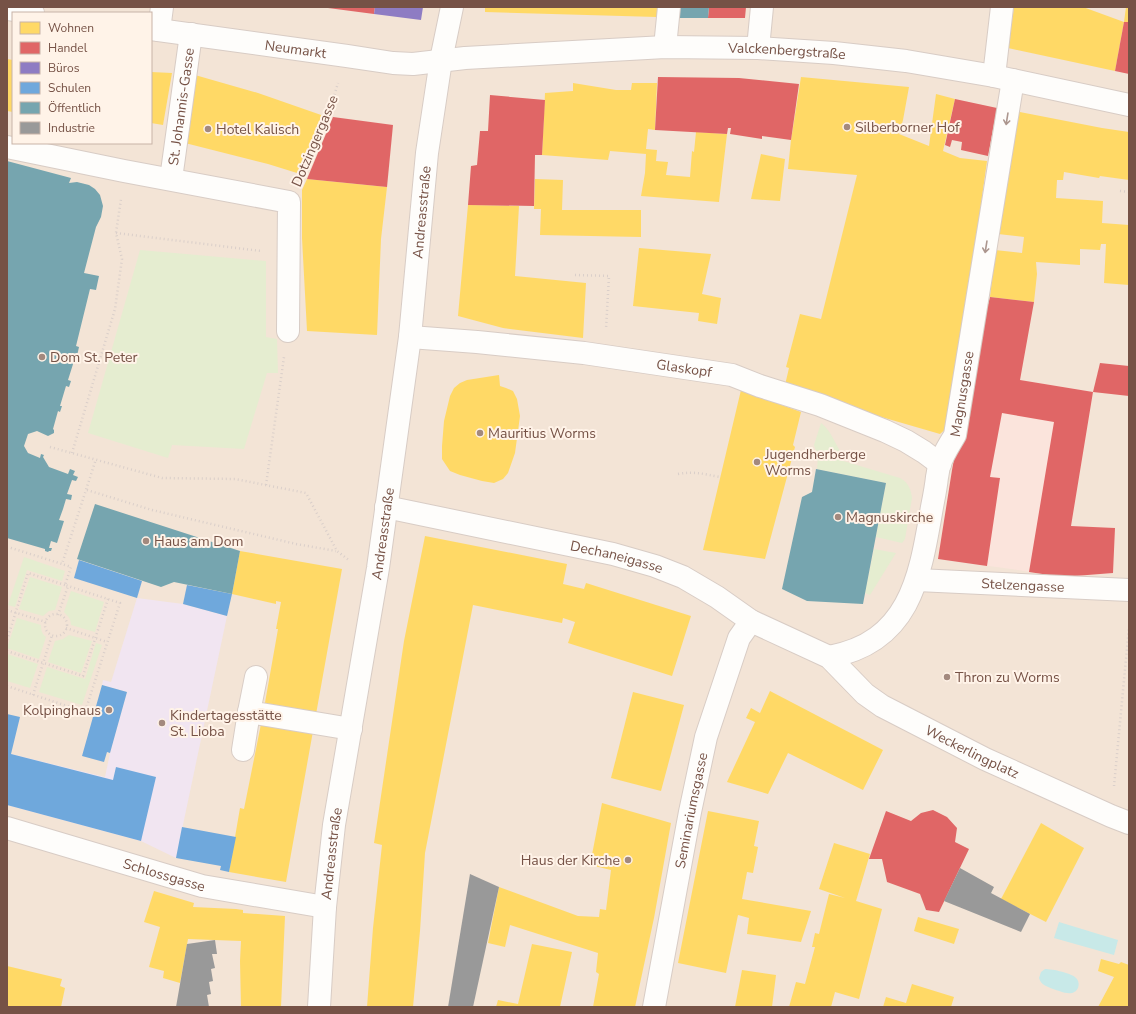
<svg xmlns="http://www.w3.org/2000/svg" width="1136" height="1014" font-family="'Nunito Sans',sans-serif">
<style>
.residential{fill:#f3e4d6;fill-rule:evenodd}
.commercial{fill:#fbe4dc}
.education{fill:#f1e5f1}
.green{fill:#e5edd0}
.water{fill:#c8e9e8}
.homes{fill:#ffd966}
.shops{fill:#e06666}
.offices{fill:#8e7cc3}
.schools{fill:#6fa8dc}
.public{fill:#76a5af}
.industry{fill:#999}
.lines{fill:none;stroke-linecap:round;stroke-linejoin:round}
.minor-casing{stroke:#d8ccc5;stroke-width:24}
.path{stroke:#dacfca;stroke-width:2.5;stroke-dasharray:1 3;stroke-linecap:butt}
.minor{stroke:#fefdfb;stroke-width:22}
.oneway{stroke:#ac968e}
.poi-dot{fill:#a3897e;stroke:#fff3e8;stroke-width:1.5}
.labels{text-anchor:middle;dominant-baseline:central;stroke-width:4;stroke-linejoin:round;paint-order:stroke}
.street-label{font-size:14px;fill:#765246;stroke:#fff3e8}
.poi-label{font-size:14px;fill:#765246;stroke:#fff3e8;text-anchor:start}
</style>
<rect width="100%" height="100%" fill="#f7efe7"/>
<path class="residential" d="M 7,7 L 1129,7 L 1129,1007 L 7,1007 ZM 13,13 L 151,13 L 151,143 L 13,143 Z"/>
<polygon class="commercial" points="1020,378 1020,380 1093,392 1071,526 1115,528 1113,573 1062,577 1011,569 938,559 952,470"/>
<polygon class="education" points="137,598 183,604 227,616 176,858 141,841 7,805 7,753 105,777 110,753 127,692 102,685 103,680 111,682"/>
<g class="green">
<polygon points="140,250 266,261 266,337 277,339 278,373 267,373 244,449 172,445 168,458 88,433"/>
<path d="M 821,423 C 831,430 835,444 842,454 L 840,460 L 900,478 C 908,482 911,489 912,498 L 905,539 L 902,543 L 876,537 L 886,483 L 817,469 L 818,457 L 814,445 Z"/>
<polygon points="874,549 896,553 870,595 865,593"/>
<polygon points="24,557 65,571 62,581 27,570 15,607 8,605"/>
<polygon points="30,577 62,587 55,610 49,611 43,616 19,609"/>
<path d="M 71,591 L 104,602 L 95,632 L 71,625 C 71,619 68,616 64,612 Z"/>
<path d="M 17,618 L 41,625 C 41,630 42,634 46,637 L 39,659 L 7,648 Z"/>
<polygon points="69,635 92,641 81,673 48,662 55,641 63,639"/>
<polygon points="96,643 102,645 82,705 39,692 47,667 85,679"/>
<polygon points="7,654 38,664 30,688 7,681"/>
</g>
<g class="water">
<polygon points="1059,922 1118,940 1114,955 1054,938"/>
<path d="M 1045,969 C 1052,969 1073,973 1077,979 C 1079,982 1079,985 1078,988 C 1073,998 1060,991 1053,989 C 1046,986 1041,985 1039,978 L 1041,972 Z"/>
</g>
<g class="homes">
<polygon points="485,7 658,7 657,17 485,12"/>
<polygon points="1014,7 1083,7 1124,22 1115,71 1008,48"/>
<polygon points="1126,7 1129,7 1129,22 1124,22"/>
<polygon points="7,59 13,60 13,112 7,111"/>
<polygon points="151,72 172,73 163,125 151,123"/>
<polygon points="195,75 258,93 324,116 297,173 268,164 185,143"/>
<polygon points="801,77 909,87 903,120 899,134 929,146 936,94 955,99 943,151 960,158 987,161 960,357 949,426 940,434 816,398 785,385 789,368 786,367 800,314 821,319 857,175 788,169 791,140"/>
<polygon points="573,83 616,90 631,90 632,83 657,83 655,130 648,129 646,149 657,150 656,161 668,162 666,175 690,177 692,151 694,152 696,132 727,134 719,202 641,196 645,173 646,154 610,151 608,160 542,155 545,93 573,91"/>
<polygon points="1015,111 1102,128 1129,132 1129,180 1100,176 1099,178 1064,172 1063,180 1057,180 1056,198 1103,201 1102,223 1129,225 1129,285 1104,283 1106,244 1101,244 1100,250 1080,249 1080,265 1036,262 1037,274 1034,302 990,297 995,250 1022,253 1024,237 998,234"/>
<polygon points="761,154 785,159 780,201 751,199"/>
<polygon points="307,179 387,187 381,239 377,335 307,331 302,238 302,190"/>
<polygon points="535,179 563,180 562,210 641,210 641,237 540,235 541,209 534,209"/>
<polygon points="468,205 519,206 515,276 586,283 583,338 503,328 458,316"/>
<polygon points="639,248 711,254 702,294 721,298 717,324 698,321 699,313 633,306"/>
<polygon points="499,375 500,386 506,388 513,391 517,399 520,416 515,453 508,473 503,479 494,483 482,481 460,475 450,471 442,459 442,446 444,421 450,396 454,388 460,383 467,380"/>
<polygon points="741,390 801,412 793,445 795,447 765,559 703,550"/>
<polygon points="425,536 567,564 563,584 584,589 586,583 691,616 672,676 568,643 575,622 563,618 562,623 473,605 425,853 420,931 413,1007 367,1007 373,928 382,845 374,843 404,641"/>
<polygon points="240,551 342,569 286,882 229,872 240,808 244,809 263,714 278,629 276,629 281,602 276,601 276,604 232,594"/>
<polygon points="770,691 883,750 863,790 788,753 768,794 727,782 755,722 746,718 751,708 760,713"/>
<polygon points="633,692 684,705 661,791 611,778"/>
<polygon points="602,803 671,823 654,918 635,1007 593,1007 599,974 596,972 598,953 510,925 505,947 488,943 499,887 578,916 599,917 600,909 606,910 611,870 590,865"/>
<polygon points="708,811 759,821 754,846 758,847 753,873 747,872 742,899 811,911 801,942 747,934 749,918 738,915 726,973 678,963"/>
<polygon points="1041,823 1084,848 1046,922 1001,899"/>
<polygon points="834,843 870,854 856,901 882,909 859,999 835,992 831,1007 789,1007 796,982 805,984 815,947 812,947 815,933 819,934 829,894 845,898 819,889"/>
<polygon points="154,891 194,903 193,907 236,909 243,910 243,913 285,916 281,1007 241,1007 240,961 241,941 188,939 180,983 163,978 164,971 149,967 160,927 144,922"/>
<polygon points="918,917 959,929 954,944 914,931"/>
<polygon points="532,944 572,952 560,1007 496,1007 498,1000 518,1004"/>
<polygon points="1101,959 1119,964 1121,962 1129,965 1129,1007 1098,1007 1114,977 1098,971"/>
<polygon points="7,966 62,979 60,986 65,988 61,1007 7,1007"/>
<polygon points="742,970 776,975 772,1007 735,1007"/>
<polygon points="912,984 954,997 951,1007 883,1007 886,997 906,1003"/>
</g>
<g class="shops">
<polygon points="328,7 375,7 374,14 328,8"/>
<polygon points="709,7 746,7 745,18 708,18"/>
<polygon points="1124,22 1129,22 1129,74 1115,71"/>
<polygon points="658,77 739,78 799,84 791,140 762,136 762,139 730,134 731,128 728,128 727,134 655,130"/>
<polygon points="490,95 545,100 542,155 535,155 534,206 468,205 471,166 477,165 480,131 488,131"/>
<polygon points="955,99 997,108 988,156 961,150 962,142 952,140 950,147 945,145"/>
<polygon points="333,117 393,125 387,187 307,179"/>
<polygon points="990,297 1034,302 1020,380 1093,392 1071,526 1115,528 1113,573 1062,577 1029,572 1054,422 1002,413 990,477 1000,478 987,566 938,559 952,470 971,369"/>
<polygon points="1100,363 1129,366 1129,396 1093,392"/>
<polygon points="933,810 947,817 957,828 955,842 969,849 939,912 926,910 920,894 887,882 882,859 869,859 886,811 911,821 921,813"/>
</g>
<polygon class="offices" points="375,7 423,7 421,20 374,14"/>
<g class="schools">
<polygon points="79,560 142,581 137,598 74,578"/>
<polygon points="187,585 232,594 227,616 183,604"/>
<polygon points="102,685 127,692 110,753 107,752 104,762 82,756"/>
<polygon points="7,714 20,717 11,754 113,780 116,767 156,777 141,841 7,805"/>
<polygon points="182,827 236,837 229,872 220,870 221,866 176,858"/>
</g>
<g class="public">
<polygon points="679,7 709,7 708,18 678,18"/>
<polygon points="7,161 71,178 69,183 77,182 89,185 95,189 100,195 103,206 101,217 96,227 84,273 99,276 96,290 90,289 76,346 79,347 77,356 78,357 77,362 74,361 68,380 71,381 69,387 66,386 60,406 62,406 60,412 58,411 53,429 54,430 54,433 48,436 37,431 28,434 24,446 28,453 40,458 41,454 44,455 43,457 49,467 68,474 70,469 75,471 73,475 78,477 76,481 72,480 67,494 72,495 71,500 66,499 63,509 59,520 64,521 57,543 51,541 49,548 52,548 51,551 49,551 48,552 45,551 45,549 7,538"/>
<polygon points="816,469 886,483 863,604 807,601 782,589 802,497 812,492"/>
<polygon points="95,504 240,551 232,594 174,582 161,587 77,559"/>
</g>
<g class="industry">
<polygon points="960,868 994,887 991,893 1030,914 1021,932 944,901"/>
<polygon points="470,874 499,887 473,1007 448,1007"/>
<polygon points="215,940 217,954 212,954 215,968 211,969 213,981 209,982 211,994 207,995 209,1007 176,1007 187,944"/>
</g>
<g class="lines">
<defs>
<g id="minor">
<polyline points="7,9 33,13"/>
<path id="s1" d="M 151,29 L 347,56 L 393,63 L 413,64 L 465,58 L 665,47 L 758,48 L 834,53 L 906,61 L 994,76 L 1129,105"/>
<polyline points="159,30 162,7"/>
<polyline points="665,47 669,7"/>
<polyline points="758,48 762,7"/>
<polyline points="994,76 1002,7"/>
<polyline points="7,147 124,171 289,202 288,331"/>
<path id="s2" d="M 171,179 L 191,34"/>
<path id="s3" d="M 410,337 L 477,342 L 584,353 L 732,375 L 760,386 L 820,405 L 885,431 L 906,441 L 924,452 L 940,464"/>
<path id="s4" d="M 386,507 L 613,554 L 655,566 L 683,577 L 717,597 L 751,621 L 829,657 L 865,694 L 882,706 L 985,759 L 1111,816 L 1129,823"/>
<path id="s5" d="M 917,580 L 1129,590"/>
<path id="s6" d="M 829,657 C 911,642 920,576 932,507 C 934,497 936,487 937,477 C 938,473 938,468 940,464 C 943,454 950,444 955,435 L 1013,80"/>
<polyline points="256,677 249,712 351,729"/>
<polyline points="243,750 249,712"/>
<path id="s7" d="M 7,828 L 202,886 L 325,907"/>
<path id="s8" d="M 319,1007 L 325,907 L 334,825 L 378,568 L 410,337 L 427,153 L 441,60 L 452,7"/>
<path id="s9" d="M 654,1007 L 690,812 L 706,737 L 739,638 L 751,621"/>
</g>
</defs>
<use href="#minor" class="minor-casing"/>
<g class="path">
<polyline points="301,176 328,116 338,83"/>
<polyline points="1120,191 1129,192"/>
<polyline points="116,233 261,251"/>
<polyline points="575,275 609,276 606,329"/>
<polyline points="50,447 162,478 235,479 306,493 337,551 350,561"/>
<polyline points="72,453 115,309 122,259 116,233 121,199"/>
<path d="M 678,474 C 694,471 704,474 720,477"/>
<polyline points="266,485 284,357"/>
<polyline points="87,490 152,510 296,544 336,551"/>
<polyline points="7,547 8,547 62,564 96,459"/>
<polyline points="7,610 46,622"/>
<circle cx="56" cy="625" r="11"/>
<polyline points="58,615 68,586"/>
<polyline points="66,628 107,642"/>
<polyline points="7,640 28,573 65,585"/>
<polyline points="7,651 83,676 108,599"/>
<polyline points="7,686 85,712 120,603 65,585 71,567 62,564"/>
<polyline points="33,695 52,635"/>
<polyline points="1114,786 1129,627"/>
</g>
<use href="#minor" class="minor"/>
</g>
<defs><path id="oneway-shaft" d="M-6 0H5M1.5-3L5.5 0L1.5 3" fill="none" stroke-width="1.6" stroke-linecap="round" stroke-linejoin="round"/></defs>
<g class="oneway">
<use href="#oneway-shaft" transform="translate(1007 119) rotate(99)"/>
<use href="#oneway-shaft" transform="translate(986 247) rotate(99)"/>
</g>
<g class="poi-dot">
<circle cx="847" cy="127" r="4"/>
<circle cx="208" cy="129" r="4"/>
<circle cx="42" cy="357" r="4"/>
<circle cx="480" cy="433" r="4"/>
<circle cx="757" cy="462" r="4"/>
<circle cx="838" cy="517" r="4"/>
<circle cx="146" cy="541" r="4"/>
<circle cx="947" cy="677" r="4"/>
<circle cx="109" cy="710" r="4"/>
<circle cx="162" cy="723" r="4"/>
<circle cx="628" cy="860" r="4"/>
</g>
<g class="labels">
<g class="street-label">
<text stroke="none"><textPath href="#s1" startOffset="146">Neumarkt</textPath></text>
<text stroke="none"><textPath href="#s1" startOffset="639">Valckenbergstraße</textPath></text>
<text stroke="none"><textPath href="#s2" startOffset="73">St. Johannis-Gasse</textPath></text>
<text transform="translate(315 141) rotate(-67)">Dotzingergasse</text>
<text stroke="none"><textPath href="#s8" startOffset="802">Andreasstraße</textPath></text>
<text stroke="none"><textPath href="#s3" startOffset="276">Glaskopf</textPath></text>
<text stroke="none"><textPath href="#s6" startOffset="316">Magnusgasse</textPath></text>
<text stroke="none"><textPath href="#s8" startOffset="478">Andreasstraße</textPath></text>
<text stroke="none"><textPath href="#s4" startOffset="236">Dechaneigasse</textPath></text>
<text stroke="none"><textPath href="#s5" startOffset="106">Stelzengasse</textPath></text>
<text stroke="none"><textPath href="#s4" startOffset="646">Weckerlingplatz</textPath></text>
<text stroke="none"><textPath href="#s9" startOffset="200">Seminariumsgasse</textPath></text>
<text stroke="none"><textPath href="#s8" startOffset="154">Andreasstraße</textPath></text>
<text stroke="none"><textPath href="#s7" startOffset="164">Schlossgasse</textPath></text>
</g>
<g class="poi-label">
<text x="855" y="127">Silberborner Hof</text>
<text x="216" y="129">Hotel Kalisch</text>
<text x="50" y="357">Dom St. Peter</text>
<text x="488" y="433">Mauritius Worms</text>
<text x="765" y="454">Jugendherberge<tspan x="765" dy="16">Worms</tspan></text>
<text x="846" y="517">Magnuskirche</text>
<text x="154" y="541">Haus am Dom</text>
<text x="955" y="677">Thron zu Worms</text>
<text x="101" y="710" text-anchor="end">Kolpinghaus</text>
<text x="170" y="715">Kindertagesstätte<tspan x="170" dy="16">St. Lioba</tspan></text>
<text x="620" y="860" text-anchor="end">Haus der Kirche</text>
</g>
</g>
<rect width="1136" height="1014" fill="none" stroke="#765246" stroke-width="16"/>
<rect x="12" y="12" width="140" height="132" fill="#fff3e8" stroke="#c8b3a7"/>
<rect x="20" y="22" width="20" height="12" fill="#ffd966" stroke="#c8b3a7"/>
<text x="48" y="32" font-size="12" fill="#765246">Wohnen</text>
<rect x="20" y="42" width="20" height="12" fill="#e06666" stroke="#c8b3a7"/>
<text x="48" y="52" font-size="12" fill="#765246">Handel</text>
<rect x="20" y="62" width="20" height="12" fill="#8e7cc3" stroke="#c8b3a7"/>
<text x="48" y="72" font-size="12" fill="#765246">Büros</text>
<rect x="20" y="82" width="20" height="12" fill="#6fa8dc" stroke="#c8b3a7"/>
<text x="48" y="92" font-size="12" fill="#765246">Schulen</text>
<rect x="20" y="102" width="20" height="12" fill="#76a5af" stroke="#c8b3a7"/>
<text x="48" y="112" font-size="12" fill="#765246">Öffentlich</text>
<rect x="20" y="122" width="20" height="12" fill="#999999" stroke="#c8b3a7"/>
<text x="48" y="132" font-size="12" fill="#765246">Industrie</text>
</svg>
